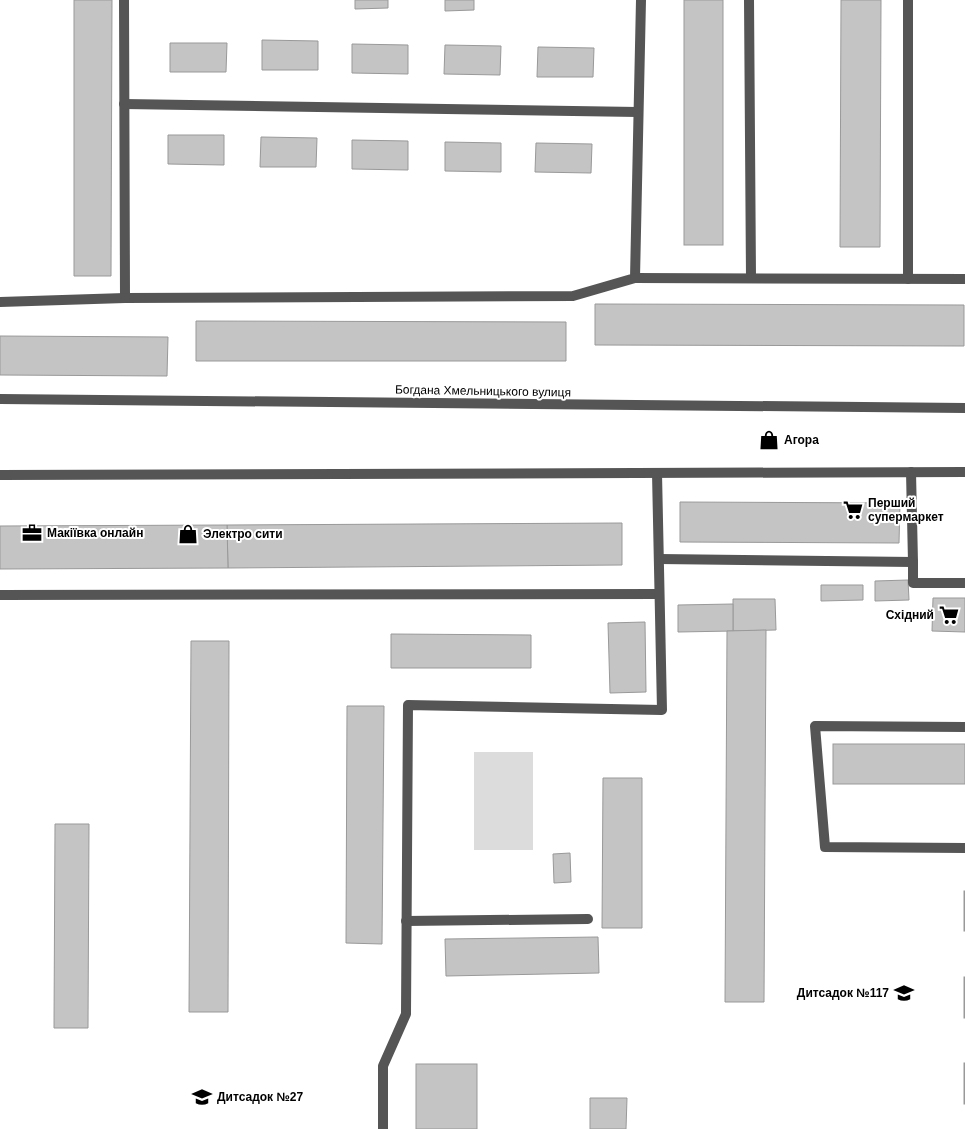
<svg xmlns="http://www.w3.org/2000/svg" width="965" height="1129" font-family="Helvetica,sans-serif">
<style>
.green{fill:#dcdcdc}
.building{fill:#c4c4c4;stroke:#999}
.lines{fill:none;stroke-linecap:round;stroke-linejoin:round}
.lane{stroke:#555;stroke-width:10}
.street{stroke:#555;stroke-width:10}
.labels{text-anchor:middle;dominant-baseline:central;stroke-width:4;stroke-linejoin:round;paint-order:stroke}
.street-label{font-size:12px;fill:#000;stroke:#fff}
.poi-label{font-size:12px;font-weight:bold;fill:#000;stroke:#fff;text-anchor:start}
</style>
<rect width="100%" height="100%" fill="#fff"/>
<rect class="green" x="474" y="752" width="59" height="98"/>
<g class="building">
<polygon points="74,0 112,0 111,276 74,276"/>
<polygon points="355,0 388,0 388,8 355,9"/>
<polygon points="445,0 474,0 474,10 445,11"/>
<rect x="684" y="0" width="39" height="245"/>
<polygon points="841,0 881,0 880,247 840,247"/>
<polygon points="262,40 318,41 318,70 262,70"/>
<polygon points="170,43 227,43 226,72 170,72"/>
<polygon points="352,44 408,45 408,74 352,73"/>
<polygon points="445,45 501,46 500,75 444,74"/>
<polygon points="538,47 594,48 593,77 537,77"/>
<polygon points="168,135 224,135 224,165 168,164"/>
<polygon points="261,137 317,138 316,167 260,167"/>
<polygon points="352,140 408,141 408,170 352,169"/>
<polygon points="445,142 501,143 501,172 445,171"/>
<polygon points="536,143 592,144 591,173 535,172"/>
<polygon points="595,304 964,305 964,346 595,345"/>
<polygon points="196,321 566,322 566,361 196,361"/>
<polygon points="0,336 168,337 167,376 0,375"/>
<polygon points="680,502 900,503 899,543 680,542"/>
<polygon points="622,523 622,565 228,568 227,525"/>
<polygon points="227,525 228,568 0,569 0,526"/>
<polygon points="908,580 909,600 875,601 875,581"/>
<polygon points="821,585 863,585 863,600 821,601"/>
<polygon points="933,598 965,598 965,632 932,631"/>
<polygon points="733,599 775,599 776,630 733,631"/>
<polygon points="733,604 733,631 678,632 678,605"/>
<polygon points="645,622 646,692 610,693 608,623"/>
<polygon points="766,630 764,1002 725,1002 727,631"/>
<polygon points="391,634 531,635 531,668 391,668"/>
<polygon points="191,641 229,641 228,1012 189,1012"/>
<polygon points="347,706 384,706 382,944 346,943"/>
<rect x="833" y="744" width="132" height="40"/>
<polygon points="603,778 642,778 642,928 602,928"/>
<polygon points="55,824 89,824 88,1028 54,1028"/>
<polygon points="570,853 571,882 554,883 553,854"/>
<rect x="964" y="891" width="1" height="40"/>
<polygon points="598,937 599,973 446,976 445,939"/>
<rect x="964" y="977" width="1" height="41"/>
<rect x="964" y="1063" width="1" height="41"/>
<rect x="416" y="1064" width="61" height="65"/>
<polygon points="590,1098 627,1098 626,1129 590,1129"/>
</g>
<g class="lines">
<g class="lane">
<polyline points="124,0 125,298 573,296 635,278 641,0"/>
<polyline points="749,0 751,278"/>
<polyline points="124,104 638,112"/>
<polyline points="635,278 965,279"/>
<polyline points="908,279 908,0"/>
<polyline points="0,302 125,298"/>
<polyline points="659,559 913,562 911,472"/>
<polyline points="913,562 913,583 965,583"/>
<polyline points="0,595 659,594"/>
<polyline points="965,727 815,726 825,847 965,848"/>
<polyline points="406,921 588,919"/>
<polyline points="383,1129 383,1066 406,1014 408,705 662,710 657,473"/>
</g>
<g class="street">
<polyline points="0,399 965,408"/>
<polyline points="0,475 965,472"/>
</g>
</g>
<defs>
<symbol id="shop-bare" viewBox="-9 -9 18 18"><path d="M-5-2.5h2.3a2.7 3.5 0 0 1 5.4 0H5L5.5 6h-11ZM-1.5-2.5h3a1.5 2.3 0 0 0-3 0Z" fill="#000" stroke="#fff" stroke-width="2.5" paint-order="stroke"/></symbol>
<symbol id="supermarket-bare" viewBox="-9 -9 18 18"><path d="M-6-5.5h2.5l.6 2H6L4.5 2H-2.5L-4.4-4H-6ZM-1.5 3.2a1.3 1.3 0 1 0 .1 0ZM3 3.2a1.3 1.3 0 1 0 .1 0Z" fill="#000" stroke="#fff" stroke-width="2.5" paint-order="stroke"/></symbol>
<symbol id="office-bare" viewBox="-9 -9 18 18"><path d="M-6-3h4V-5.5h4V-3h4V5H-6ZM-1-4.5V-3h2v-1.5ZM-6 0V1H6V0Z" fill="#000" stroke="#fff" stroke-width="2.5" paint-order="stroke"/></symbol>
<symbol id="school-bare" viewBox="-9 -9 18 18"><path d="M0-5L7-2L0 1L-7-2ZM-4 1L0 2.5L4 1V4Q0 6-4 4Z" fill="#000" stroke="#fff" stroke-width="2.5" paint-order="stroke"/></symbol>
</defs>
<g fill-rule="evenodd">
<use href="#shop-bare" x="755" y="426" width="28" height="28"/>
<use href="#supermarket-bare" x="839" y="496" width="28" height="28"/>
<use href="#office-bare" x="18" y="519" width="28" height="28"/>
<use href="#shop-bare" x="174" y="520" width="28" height="28"/>
<use href="#supermarket-bare" x="935" y="601" width="28" height="28"/>
<use href="#school-bare" x="890" y="979" width="28" height="28"/>
<use href="#school-bare" x="188" y="1083" width="28" height="28"/>
</g>
<g class="labels">
<g class="street-label">
<text transform="translate(483 391) rotate(1)">Богдана Хмельницького вулиця</text>
</g>
<g class="poi-label">
<text x="784" y="440">Агора</text>
<text x="868" y="503">Перший<tspan x="868" dy="14">супермаркет</tspan></text>
<text x="47" y="533">Макіївка онлайн</text>
<text x="203" y="534">Электро сити</text>
<text x="934" y="615" text-anchor="end">Східний</text>
<text x="889" y="993" text-anchor="end">Дитсадок №117</text>
<text x="217" y="1097">Дитсадок №27</text>
</g>
</g>
</svg>
